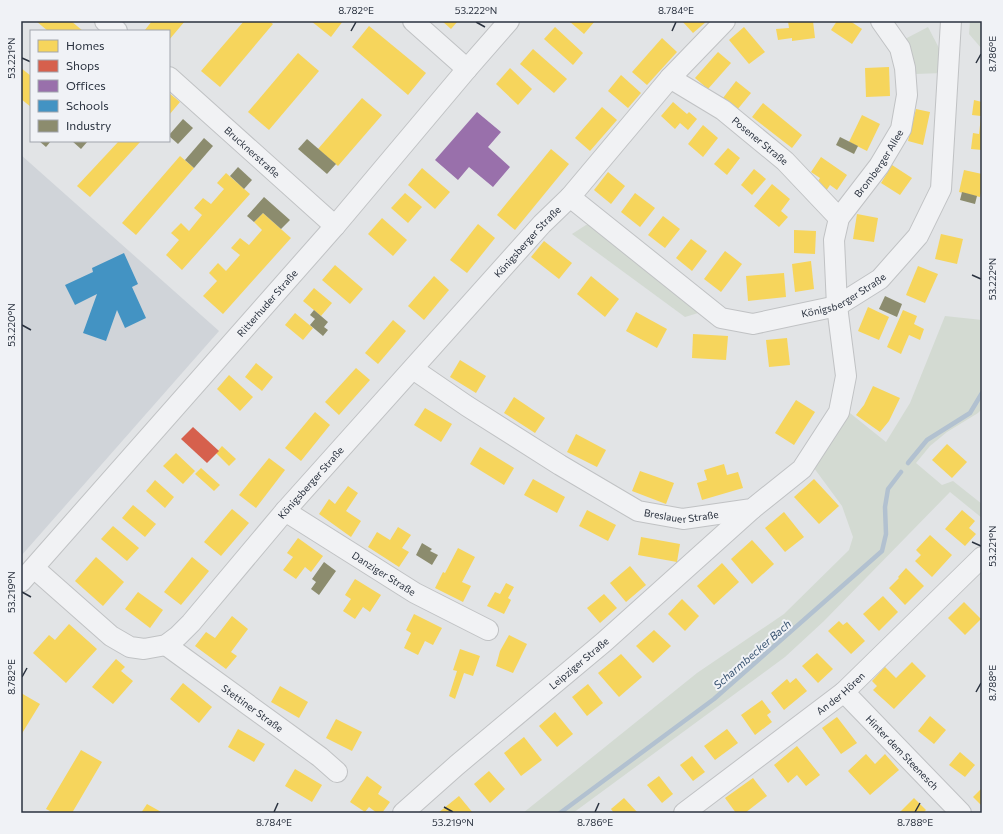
<svg xmlns="http://www.w3.org/2000/svg" width="1003" height="834" font-family="Commissioner,sans-serif">
<style>
.built{fill:#d0d4d9}
.green{fill:#d3dad2}
.homes{fill:#f6d55c}
.shops{fill:#d6604d}
.offices{fill:#9970ab}
.schools{fill:#4393c3}
.industry{fill:#8c8c6e}
.lines{fill:none;stroke-linecap:round;stroke-linejoin:round}
.stream{stroke:#b2c1d0;stroke-width:4.5}
.minor-casing{stroke:#c0c2c4;stroke-width:22}
.minor{stroke:#f1f2f4;stroke-width:20}
.ticks{fill:none;stroke:#2a323f;stroke-width:1.5}
.labels{text-anchor:middle;dominant-baseline:central;stroke-width:4;stroke-linejoin:round;paint-order:stroke}
.street-label{font-size:10px;fill:#2a323f;stroke:#f0f2f6}
.water-label{font-size:11px;font-style:italic;fill:#375270;stroke:#f0f2f6}
.neatline{fill:none;stroke:#2a323f;stroke-width:1.5}
.ticks-label{font-size:10px;text-anchor:middle;fill:#2a323f}
</style>
<rect width="100%" height="100%" fill="#e2e4e6"/>
<polygon class="built" points="21,155 219,331 21,556"/>
<g class="green">
<polygon points="970,21 982,21 982,49 969,34"/>
<polygon points="928,27 940,50 943,73 915,74 905,39"/>
<polygon points="597,224 708,310 685,317 572,234 586,225"/>
<polygon points="945,316 982,320 982,409 978,413 947,432 930,446 916,463 942,485 953,481 982,504 982,518 950,492 824,621 785,657 573,813 523,813 697,673 784,614 849,550 853,537 842,506 814,468 845,409 886,442 910,403"/>
</g>
<g class="homes">
<polygon points="36,21 71,21 83,31 48,31"/>
<polygon points="152,21 185,21 169,40 169,31 146,31 145,30"/>
<polygon points="244,21 269,21 273,24 220,87 201,71"/>
<polygon points="311,21 343,21 331,37"/>
<polygon points="442,21 458,21 451,29"/>
<polygon points="569,21 595,21 584,34"/>
<polygon points="682,21 707,21 693,33"/>
<polygon points="788,21 813,21 815,38 792,41 792,38 778,40 776,29 789,28"/>
<polygon points="837,21 850,21 862,29 852,44 831,30"/>
<polygon points="369,26 426,73 408,95 352,47"/>
<polygon points="555,27 583,53 573,65 544,39"/>
<polygon points="744,27 765,52 749,64 729,40"/>
<polygon points="662,38 677,52 647,85 632,72"/>
<polygon points="533,49 567,79 554,93 520,64"/>
<polygon points="718,52 731,63 708,89 695,78"/>
<polygon points="298,53 319,71 269,130 248,112"/>
<polygon points="889,67 890,96 866,97 865,68"/>
<polygon points="21,68 31,76 31,107 21,99"/>
<polygon points="510,68 532,89 518,105 496,84"/>
<polygon points="621,75 641,93 628,108 608,91"/>
<polygon points="736,81 751,93 737,110 723,98"/>
<polygon points="169,93 180,102 169,115"/>
<polygon points="362,98 382,115 338,166 318,149"/>
<polygon points="974,100 982,102 982,150 971,149 973,133 979,134 981,116 972,115"/>
<polygon points="673,102 687,114 689,112 697,119 688,130 680,123 675,129 661,116"/>
<polygon points="763,103 802,135 792,148 752,117"/>
<polygon points="602,107 617,120 590,151 575,138"/>
<polygon points="916,109 930,112 923,145 908,141"/>
<polygon points="862,115 880,124 867,151 849,142"/>
<polygon points="703,125 718,138 703,157 688,144"/>
<polygon points="119,141 141,141 90,197 77,186"/>
<polygon points="728,148 740,158 727,175 714,164"/>
<polygon points="551,149 569,164 515,230 497,215"/>
<polygon points="180,156 194,168 136,235 122,223"/>
<polygon points="821,157 847,175 837,190 830,185 826,191 816,185 820,178 811,172"/>
<polygon points="892,165 912,178 900,195 881,183"/>
<polygon points="422,168 450,192 435,209 408,185"/>
<polygon points="754,169 766,179 752,195 741,185"/>
<polygon points="964,170 982,174 982,189 980,197 959,192"/>
<polygon points="608,172 625,186 611,204 594,190"/>
<polygon points="226,173 250,194 182,270 166,255 179,240 171,233 181,223 189,231 202,215 194,208 203,198 211,204 224,189 217,183"/>
<polygon points="772,184 790,199 781,211 788,217 779,227 754,206"/>
<polygon points="405,193 422,207 408,223 391,208"/>
<polygon points="635,193 655,208 640,227 621,212"/>
<polygon points="263,213 291,238 223,314 203,296 217,281 209,273 218,263 226,271 240,255 231,248 240,238 249,245 262,230 254,222"/>
<polygon points="857,214 878,218 874,242 853,239"/>
<polygon points="663,216 680,229 665,248 648,235"/>
<polygon points="382,218 407,240 393,256 368,234"/>
<polygon points="478,224 495,238 467,273 450,260"/>
<polygon points="794,230 816,231 815,254 794,253"/>
<polygon points="941,234 963,239 957,264 935,259"/>
<polygon points="691,239 707,251 692,271 676,258"/>
<polygon points="544,241 572,263 559,279 531,257"/>
<polygon points="725,251 742,264 721,292 704,279"/>
<polygon points="811,261 814,289 795,292 792,264"/>
<polygon points="335,265 363,289 350,304 322,280"/>
<polygon points="918,266 938,274 925,303 906,295"/>
<polygon points="784,273 786,297 748,301 746,276"/>
<polygon points="434,276 449,290 424,320 408,306"/>
<polygon points="591,276 619,299 605,317 577,294"/>
<polygon points="314,288 332,303 321,316 303,301"/>
<polygon points="868,307 889,317 879,340 858,331"/>
<polygon points="903,310 917,316 914,324 924,329 920,340 909,335 901,354 887,347"/>
<polygon points="636,312 667,329 657,348 626,331"/>
<polygon points="295,313 313,328 303,340 285,325"/>
<polygon points="393,320 406,331 378,364 365,353"/>
<polygon points="693,334 728,336 726,360 692,358"/>
<polygon points="787,338 790,365 769,367 766,340"/>
<polygon points="460,360 486,376 476,393 450,377"/>
<polygon points="256,363 273,377 262,391 245,377"/>
<polygon points="356,368 370,380 339,415 325,402"/>
<polygon points="229,375 253,397 240,411 217,389"/>
<polygon points="873,386 900,398 889,421 880,432 856,415 864,405"/>
<polygon points="514,397 545,418 535,433 504,413"/>
<polygon points="796,400 815,412 794,445 775,433"/>
<polygon points="425,408 452,424 441,442 414,425"/>
<polygon points="315,412 330,425 301,461 285,448"/>
<polygon points="576,434 606,450 597,467 567,452"/>
<polygon points="947,444 967,462 952,478 932,460"/>
<polygon points="222,446 236,459 229,466 216,453"/>
<polygon points="480,447 514,468 504,485 470,464"/>
<polygon points="176,453 195,471 183,484 163,466"/>
<polygon points="269,458 285,470 256,508 239,495"/>
<polygon points="724,464 727,475 738,472 743,488 702,500 697,483 707,480 704,470"/>
<polygon points="201,468 220,485 214,491 195,474"/>
<polygon points="640,471 674,483 666,504 632,491"/>
<polygon points="533,479 565,497 557,513 524,495"/>
<polygon points="814,479 839,506 819,524 794,497"/>
<polygon points="155,480 174,497 165,508 146,491"/>
<polygon points="348,486 358,493 346,511 361,521 351,537 319,514 329,499 335,504"/>
<polygon points="133,505 156,524 145,537 122,518"/>
<polygon points="232,509 249,523 221,556 204,542"/>
<polygon points="587,510 616,525 608,541 579,526"/>
<polygon points="962,510 975,521 969,528 976,534 965,546 945,529"/>
<polygon points="784,512 804,537 785,552 765,528"/>
<polygon points="113,526 139,548 127,561 101,539"/>
<polygon points="398,527 411,535 402,548 409,552 399,567 368,547 377,532 390,540"/>
<polygon points="930,535 952,555 932,577 915,561 921,555 916,550"/>
<polygon points="641,537 680,544 677,562 638,555"/>
<polygon points="298,538 323,556 311,572 305,567 296,579 283,570 293,557 287,553"/>
<polygon points="752,540 774,564 752,584 731,559"/>
<polygon points="458,548 475,557 462,582 471,586 463,602 435,588 443,572 445,573"/>
<polygon points="96,557 124,582 103,606 75,581"/>
<polygon points="192,557 209,571 181,605 164,592"/>
<polygon points="722,563 739,582 714,605 697,586"/>
<polygon points="630,566 646,585 626,602 610,583"/>
<polygon points="906,568 924,586 905,605 889,588 899,578 898,577"/>
<polygon points="355,579 381,595 370,612 363,607 355,619 343,611 351,599 345,595"/>
<polygon points="506,583 514,587 508,598 511,600 504,614 487,606 495,592 500,594"/>
<polygon points="138,592 163,610 150,628 125,609"/>
<polygon points="604,594 617,608 600,623 587,608"/>
<polygon points="883,596 898,612 879,631 863,614"/>
<polygon points="682,599 699,616 685,631 668,614"/>
<polygon points="964,602 981,619 965,635 948,618"/>
<polygon points="414,614 442,628 433,645 425,641 418,655 404,648 411,633 406,630"/>
<polygon points="232,616 248,629 231,652 237,656 226,669 195,646 206,632 215,638"/>
<polygon points="839,621 843,625 847,622 865,641 851,654 828,631"/>
<polygon points="69,624 97,649 66,683 33,653 49,635 55,640"/>
<polygon points="654,630 671,646 653,663 636,646"/>
<polygon points="509,635 527,644 513,673 496,666 500,651"/>
<polygon points="460,649 480,656 473,676 464,673 455,699 449,696 457,671 453,670"/>
<polygon points="817,653 833,669 818,683 802,666"/>
<polygon points="621,654 642,677 619,697 598,673"/>
<polygon points="116,659 125,667 121,671 133,681 113,704 92,687"/>
<polygon points="912,662 926,676 894,709 873,690 877,686 872,681 885,667 896,678"/>
<polygon points="796,678 807,691 784,710 771,693 787,679 790,683"/>
<polygon points="183,683 212,707 199,723 170,699"/>
<polygon points="588,684 603,703 587,716 572,697"/>
<polygon points="280,686 308,702 299,718 271,702"/>
<polygon points="21,693 40,704 21,735"/>
<polygon points="762,700 771,712 767,715 772,722 755,735 741,715"/>
<polygon points="555,712 573,734 557,747 539,726"/>
<polygon points="930,716 946,730 934,744 918,731"/>
<polygon points="837,717 857,743 841,754 822,728"/>
<polygon points="336,719 362,732 352,751 326,738"/>
<polygon points="238,729 265,744 254,762 228,747"/>
<polygon points="727,729 738,743 715,760 704,746"/>
<polygon points="524,737 542,760 521,776 504,753"/>
<polygon points="797,746 820,775 806,786 797,775 788,783 774,765"/>
<polygon points="81,750 102,762 72,813 49,813 50,811 46,809"/>
<polygon points="960,752 975,765 965,777 949,765"/>
<polygon points="866,754 875,764 885,754 899,770 870,795 848,771"/>
<polygon points="692,756 705,772 693,781 680,765"/>
<polygon points="295,769 322,785 312,802 285,786"/>
<polygon points="489,771 505,789 490,803 474,784"/>
<polygon points="367,776 382,787 378,794 390,802 382,813 377,813 369,807 365,812 350,802"/>
<polygon points="659,776 673,794 662,803 647,785"/>
<polygon points="753,778 767,796 745,813 736,813 725,798"/>
<polygon points="982,788 982,806 973,797"/>
<polygon points="459,796 473,813 438,813"/>
<polygon points="624,798 638,813 614,813 611,809"/>
<polygon points="914,798 926,810 923,813 899,813"/>
<polygon points="147,804 163,813 141,813"/>
</g>
<polygon class="shops" points="193,427 219,451 207,463 181,439"/>
<polygon class="offices" points="477,112 501,132 488,147 510,167 493,187 469,167 458,180 435,160"/>
<polygon class="schools" points="124,253 138,284 132,287 146,318 125,328 117,310 106,341 83,333 97,294 75,305 65,285 93,272 92,268"/>
<g class="industry">
<polygon points="183,119 193,128 178,144 169,136 169,135"/>
<polygon points="840,137 858,146 854,154 836,145"/>
<polygon points="204,138 213,146 194,168 185,160"/>
<polygon points="307,139 336,164 327,174 298,149"/>
<polygon points="39,141 51,141 46,147"/>
<polygon points="72,141 88,141 81,149"/>
<polygon points="238,167 252,180 244,189 230,176"/>
<polygon points="962,192 977,196 975,204 960,200"/>
<polygon points="264,197 290,220 281,229 263,213 254,222 247,216"/>
<polygon points="885,296 902,304 897,317 879,309"/>
<polygon points="314,310 328,322 324,327 328,330 323,336 310,325 315,319 310,315"/>
<polygon points="422,543 432,549 430,551 438,555 432,565 416,555"/>
<polygon points="324,562 336,571 319,595 311,589 316,582 312,579"/>
</g>
<g class="lines">
<g class="stream">
<polyline points="908,463 927,440 970,413 982,393"/>
<polyline points="560,813 714,699 882,551 886,534 885,507 888,489 901,472"/>
</g>
<defs>
<g id="minor">
<polyline points="105,21 117,31"/>
<polyline points="413,21 467,69"/>
<path id="s1" d="M 169,77 L 335,226"/>
<path id="s2" d="M 670,78 L 723,110 L 785,161 L 839,218"/>
<path id="s3" d="M 570,197 L 721,318 L 753,324 L 837,306 L 880,279 L 918,236 L 941,189 L 951,21"/>
<path id="s4" d="M 413,369 L 467,406 L 560,465 L 638,511 L 683,519 L 752,509 L 802,469 L 839,412 L 846,376 L 837,306 L 834,240 L 839,218 L 879,166 L 901,129 L 907,95 L 905,68 L 900,48 L 881,21"/>
<path id="s5" d="M 285,511 L 415,593 L 488,630"/>
<path id="s6" d="M 34,568 L 111,636 L 130,647 L 144,649 L 166,645 L 178,636 L 191,623 L 285,511 L 542,224 L 570,197 L 670,78 L 725,21"/>
<path id="s7" d="M 21,582 L 335,226 L 467,69 L 509,21"/>
<path id="s8" d="M 166,645 L 320,757 L 337,772"/>
<path id="s9" d="M 844,692 L 961,813"/>
<path id="s10" d="M 403,813 L 457,765 L 604,642 L 752,509"/>
<path id="s11" d="M 684,813 L 844,692 L 982,557"/>
</g>
</defs>
<use href="#minor" class="minor-casing"/>
<use href="#minor" class="minor"/>
</g>
<path class="ticks" d="M 476,22 L 485,27M 351,31 L 356,22M 672,31 L 676,22M 22,58 L 31,62M 976,63 L 981,54M 972,275 L 981,279M 22,325 L 31,330M 972,542 L 981,546M 22,592 L 31,597M 22,677 L 27,668M 976,692 L 981,683M 444,807 L 453,812M 274,812 L 278,803M 595,812 L 599,803M 915,812 L 920,803"/>
<g class="labels">
<g class="street-label">
<text stroke="none"><textPath href="#s2" startOffset="110">Posener Straße</textPath></text>
<text stroke="none"><textPath href="#s1" startOffset="112">Brucknerstraße</textPath></text>
<text stroke="none"><textPath href="#s4" startOffset="777">Bromberger Allee</textPath></text>
<text stroke="none"><textPath href="#s6" startOffset="703">Königsberger Straße</textPath></text>
<text stroke="none"><textPath href="#s3" startOffset="322">Königsberger Straße</textPath></text>
<text stroke="none"><textPath href="#s7" startOffset="372">Ritterhuder Straße</textPath></text>
<text stroke="none"><textPath href="#s6" startOffset="379">Königsberger Straße</textPath></text>
<text stroke="none"><textPath href="#s4" startOffset="310">Breslauer Straße</textPath></text>
<text stroke="none"><textPath href="#s5" startOffset="117">Danziger Straße</textPath></text>
<text stroke="none"><textPath href="#s10" startOffset="231">Leipziger Straße</textPath></text>
<text stroke="none"><textPath href="#s11" startOffset="197">An der Hören</textPath></text>
<text stroke="none"><textPath href="#s8" startOffset="107">Stettiner Straße</textPath></text>
<text stroke="none"><textPath href="#s9" startOffset="84">Hinter dem Steenesch</textPath></text>
</g>
<g class="water-label">
<text transform="translate(752 654) rotate(-41)">Scharmbecker Bach</text>
</g>
</g>
<rect width="1003" height="834" fill="none" stroke="#f0f2f6" stroke-width="44"/>
<rect x="30" y="30" width="140" height="112" fill="#f0f2f6" stroke="#a1a5ad"/>
<rect x="38" y="40" width="20" height="12" fill="#f6d55c" stroke="#a1a5ad"/>
<text x="66" y="50" font-size="12" fill="#2a323f">Homes</text>
<rect x="38" y="60" width="20" height="12" fill="#d6604d" stroke="#a1a5ad"/>
<text x="66" y="70" font-size="12" fill="#2a323f">Shops</text>
<rect x="38" y="80" width="20" height="12" fill="#9970ab" stroke="#a1a5ad"/>
<text x="66" y="90" font-size="12" fill="#2a323f">Offices</text>
<rect x="38" y="100" width="20" height="12" fill="#4393c3" stroke="#a1a5ad"/>
<text x="66" y="110" font-size="12" fill="#2a323f">Schools</text>
<rect x="38" y="120" width="20" height="12" fill="#8c8c6e" stroke="#a1a5ad"/>
<text x="66" y="130" font-size="12" fill="#2a323f">Industry</text>
<rect x="22" y="22" width="959" height="790" class="neatline"/>
<g class="ticks-label">
<text x="356" y="14">8.782°E</text>
<text x="476" y="14">53.222°N</text>
<text x="676" y="14">8.784°E</text>
<text transform="translate(992 54) rotate(-90)" y="4">8.786°E</text>
<text transform="translate(11 58) rotate(-90)" y="4">53.221°N</text>
<text transform="translate(992 279) rotate(-90)" y="4">53.222°N</text>
<text transform="translate(11 325) rotate(-90)" y="4">53.220°N</text>
<text transform="translate(992 546) rotate(-90)" y="4">53.221°N</text>
<text transform="translate(11 592) rotate(-90)" y="4">53.219°N</text>
<text transform="translate(11 677) rotate(-90)" y="4">8.782°E</text>
<text transform="translate(992 683) rotate(-90)" y="4">8.788°E</text>
<text x="274" y="826">8.784°E</text>
<text x="453" y="826">53.219°N</text>
<text x="595" y="826">8.786°E</text>
<text x="915" y="826">8.788°E</text>
</g>
</svg>
